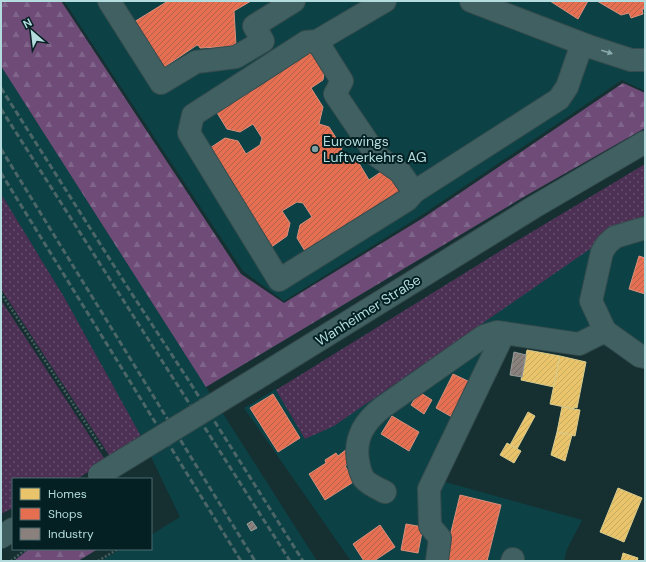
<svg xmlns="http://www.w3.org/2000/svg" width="646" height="562" font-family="'DM Sans',sans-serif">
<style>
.built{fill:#0c4246}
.grass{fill:url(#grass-dots)}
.forest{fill:url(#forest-firs)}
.homes{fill:url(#homes-hatch);stroke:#d9cb8d}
.shops{fill:url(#shops-hatch);stroke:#d8907c}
.industry{fill:url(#industry-hatch);stroke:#979c9a}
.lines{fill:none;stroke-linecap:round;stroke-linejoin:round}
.minor-casing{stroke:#364c4d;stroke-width:24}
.path{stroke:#466062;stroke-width:2.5;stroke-dasharray:2 2;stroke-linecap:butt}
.minor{stroke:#416062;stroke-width:22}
.rail{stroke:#4c6668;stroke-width:3;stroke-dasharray:6 3;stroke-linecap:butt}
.minor-bridge-casing{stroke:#364c4d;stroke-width:24;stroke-linecap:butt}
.minor-bridge{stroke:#416062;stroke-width:22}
.oneway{fill:#86aaad}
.poi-dot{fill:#7da0a2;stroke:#042022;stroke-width:1.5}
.labels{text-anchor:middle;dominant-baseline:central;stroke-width:4;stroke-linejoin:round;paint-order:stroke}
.poi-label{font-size:14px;fill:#b4dcdf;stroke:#042022;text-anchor:start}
.street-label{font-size:14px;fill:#b4dcdf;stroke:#042022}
</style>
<defs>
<pattern id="grass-dots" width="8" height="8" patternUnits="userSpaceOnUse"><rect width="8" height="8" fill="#4d3155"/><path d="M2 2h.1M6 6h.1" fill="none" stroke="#644e6d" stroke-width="1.8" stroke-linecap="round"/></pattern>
<pattern id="forest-firs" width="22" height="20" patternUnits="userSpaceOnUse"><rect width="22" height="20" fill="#6e4c77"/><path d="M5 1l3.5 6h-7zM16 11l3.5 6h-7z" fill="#80658a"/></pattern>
<pattern id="homes-hatch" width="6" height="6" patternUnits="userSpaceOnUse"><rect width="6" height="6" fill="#e9c46a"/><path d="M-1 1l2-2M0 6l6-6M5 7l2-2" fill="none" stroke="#c5aa62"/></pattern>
<pattern id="shops-hatch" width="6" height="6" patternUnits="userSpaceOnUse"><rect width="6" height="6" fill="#e76f51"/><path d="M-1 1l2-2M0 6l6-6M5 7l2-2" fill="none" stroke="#b2624d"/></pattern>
<pattern id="industry-hatch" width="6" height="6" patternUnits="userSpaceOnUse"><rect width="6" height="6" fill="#8a817c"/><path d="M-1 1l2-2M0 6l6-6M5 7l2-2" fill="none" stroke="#6d6b68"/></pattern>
</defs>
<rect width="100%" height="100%" fill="#163032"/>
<g class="built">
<polygon points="64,1 645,1 645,91 622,80 422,215 284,301 243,271"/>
<polygon points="1,66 206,387 317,561 101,561 121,549 151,549 151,535 180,517 142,438 64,297 1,194"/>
<polygon points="645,215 645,353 519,332 507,343 438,480 582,520 567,549 564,561 351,561 244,408 276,389 305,439 616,231"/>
</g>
<g class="grass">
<polygon points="645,164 645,215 616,231 334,426 305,439 276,390 510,245"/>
<polygon points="1,194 64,297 142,438 111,458 1,289"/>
<polygon points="1,300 106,461 77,479 13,479 13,508 1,514"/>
</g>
<g class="forest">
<polygon points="1,1 61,1 241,274 284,303 423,218 623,83 645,93 645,128 527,195 206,387 1,66"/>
<polygon points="29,549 98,549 78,561 14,561"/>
</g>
<g class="homes">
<polygon points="527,350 560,356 554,387 521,380"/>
<polygon points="560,356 586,362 577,408 574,407 574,409 550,404"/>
<polygon points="562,407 580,410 575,436 557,432"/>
<polygon points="528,412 535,416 517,449 510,445"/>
<polygon points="557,432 572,435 565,461 551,455"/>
<polygon points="507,443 521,451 514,463 500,455"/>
<polygon points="618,488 642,498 624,542 600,532"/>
<polygon points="623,553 638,558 637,561 621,561"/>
</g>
<g class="shops">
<polygon points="168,1 251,1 234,11 236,46 200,48 199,46 197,45 163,68 134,22"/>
<polygon points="550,1 588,1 578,19"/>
<polygon points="597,1 645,1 645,9 642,9 643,14 631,18 629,13 621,15"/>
<polygon points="314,49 325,68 323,80 311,88 323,107 319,124 329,127 342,147 340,156 357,160 369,180 381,172 394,175 406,194 308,256 297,238 300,225 312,217 303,203 297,202 282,211 290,223 287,236 270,248 207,150 225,138 238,141 246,154 260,145 262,138 253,124 240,132 227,129 216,111"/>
<polygon points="639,256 645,258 645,294 629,289"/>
<polygon points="453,374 470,382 452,417 436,408"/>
<polygon points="419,392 432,400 424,414 411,405"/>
<polygon points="273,394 300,438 278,452 250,408"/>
<polygon points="392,416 419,432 409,451 381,434"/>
<polygon points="347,449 354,460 345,466 355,481 325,500 309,474 326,463 325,460 336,453 338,456"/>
<polygon points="460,495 501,505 487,561 444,561"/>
<polygon points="406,524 423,527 418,553 401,550"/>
<polygon points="380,525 395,547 374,561 364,561 353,544"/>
</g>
<g class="industry">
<polygon points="514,352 526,355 522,377 510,375"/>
<polygon points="252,521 257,528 251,531 247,524"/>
</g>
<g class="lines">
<defs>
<g id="minor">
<polyline points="109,1 161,83 196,62 236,57 263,41 254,26 294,1"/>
<polyline points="385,1 317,41 342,81 335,94 377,156 400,172 414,192 559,99 567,87 582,44"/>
<polyline points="471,1 591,47 631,60 645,60"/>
<polyline points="317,41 306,42 193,115 189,133 279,280 407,200 414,192"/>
<polyline points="605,331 591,301 602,252 607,244 615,237 645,228"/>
<polyline points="264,374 534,207 645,142"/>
<path d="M 385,492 C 379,489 368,484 364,479 C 360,473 359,467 358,461 C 354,437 365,421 383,407 L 484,336 L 497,332 L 579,344 L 605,331 L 640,356 L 645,357"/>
<polyline points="1,537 13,529"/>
<polyline points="437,561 440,538 430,526 429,489 504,333"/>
<polyline points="512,561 513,559"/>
</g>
</defs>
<use href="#minor" class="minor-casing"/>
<g class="path">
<polyline points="1,293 103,450"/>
<polyline points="11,561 26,549"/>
<polyline points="98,561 118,549"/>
</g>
<use href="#minor" class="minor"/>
<g class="rail">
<polyline points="1,88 130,291 189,381 303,561"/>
<polyline points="1,109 290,561"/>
<polyline points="1,149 255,561"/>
<polyline points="1,173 241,561"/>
</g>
<defs>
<polyline id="minor-bridge" points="99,475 264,374"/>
</defs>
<use href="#minor-bridge" class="minor-bridge-casing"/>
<use href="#minor-bridge" class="minor-bridge"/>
</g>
<defs><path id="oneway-solid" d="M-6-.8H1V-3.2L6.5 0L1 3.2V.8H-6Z"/></defs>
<use class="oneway" href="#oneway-solid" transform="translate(607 52) rotate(17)"/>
<circle class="poi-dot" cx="315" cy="149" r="4"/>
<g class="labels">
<g class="poi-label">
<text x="323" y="141">Eurowings<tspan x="323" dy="16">Luftverkehrs AG</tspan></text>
</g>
<g class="street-label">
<text transform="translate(368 310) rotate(-32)">Wanheimer Straße</text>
</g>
</g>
<rect width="646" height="562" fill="none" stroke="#b4dcdf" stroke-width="4"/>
<rect x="12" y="478" width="140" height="72" fill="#042022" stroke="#4a6b6e"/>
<rect x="20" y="488" width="20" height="12" fill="#e9c46a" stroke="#4a6b6e"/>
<text x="48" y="498" font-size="12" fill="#b4dcdf">Homes</text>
<rect x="20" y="508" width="20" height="12" fill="#e76f51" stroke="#4a6b6e"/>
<text x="48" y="518" font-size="12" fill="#b4dcdf">Shops</text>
<rect x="20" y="528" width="20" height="12" fill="#8a817c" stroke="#4a6b6e"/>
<text x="48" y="538" font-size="12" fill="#b4dcdf">Industry</text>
<g transform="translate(32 32) rotate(332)" stroke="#042022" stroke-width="3" paint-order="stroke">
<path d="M0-3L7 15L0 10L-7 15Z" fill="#b4dcdf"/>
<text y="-6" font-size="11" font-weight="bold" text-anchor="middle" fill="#b4dcdf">N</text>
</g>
</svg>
